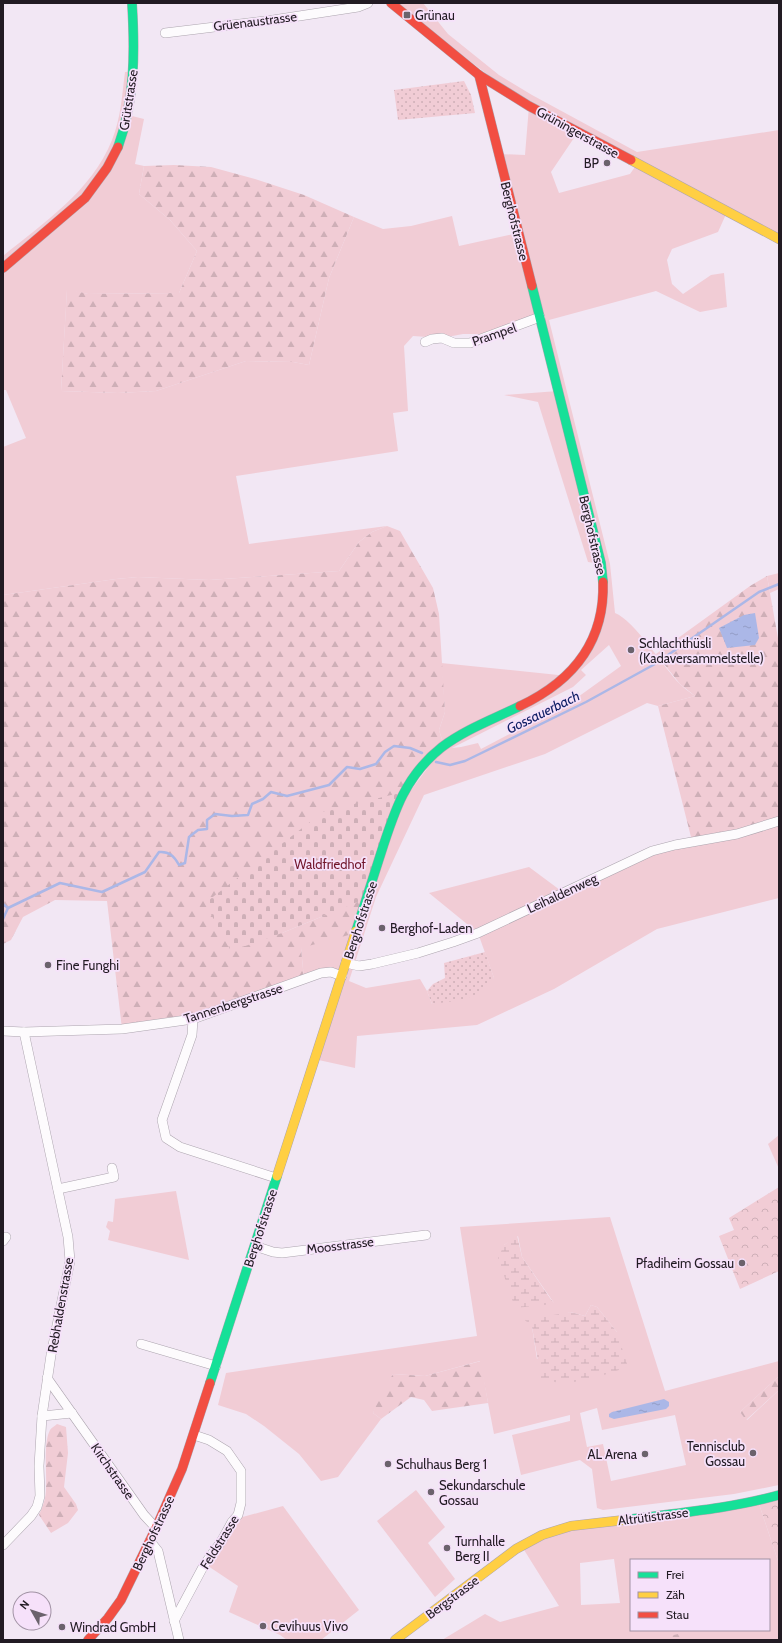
<svg xmlns="http://www.w3.org/2000/svg" width="782" height="1643" font-family="Cabin,sans-serif">
<style>
.grass{fill:#f1ccd5;fill-rule:evenodd}
.forest{fill:url(#forest-firs)}
.wetland{fill:url(#wetland-marsh)}
.cemetery{fill:url(#cemetery-stones)}
.park{fill:url(#park-crowns)}
.garden{fill:url(#garden-dots)}
.water{fill:url(#water-ripples)}
.lines{fill:none;stroke-linecap:round;stroke-linejoin:round}
.stream{stroke:#abb7e7;stroke-width:2.5}
.street-casing{stroke:#ada5af;stroke-width:10}
.fast-casing{stroke:#ada5af;stroke-width:10}
.slow-casing{stroke:#ada5af;stroke-width:10}
.jam-casing{stroke:#ada5af;stroke-width:10}
.street{stroke:#fdfbfd;stroke-width:9}
.fast{stroke:#16e098;stroke-width:9}
.slow{stroke:#ffcf43;stroke-width:9}
.jam{stroke:#f24e42;stroke-width:9}
.poi-dot{fill:#6b626c;stroke:#f6e1fa;stroke-width:1.5}
.labels{text-anchor:middle;dominant-baseline:central;stroke-width:3.5;stroke-linejoin:round;paint-order:stroke}
.poi-label{font-size:13px;fill:#221b23;stroke:#f6e1fa;text-anchor:start}
.street-label{font-size:13px;fill:#221b23;stroke:#f6e1fa}
.park-label{font-size:13px;fill:#71152a;stroke:#f6e1fa}
.water-label{font-size:14px;font-style:italic;fill:#112066;stroke:#f6e1fa}
</style>
<defs>
<pattern id="forest-firs" width="22" height="20" patternUnits="userSpaceOnUse"><rect width="22" height="20" fill="#f1ccd5"/><path d="M5 1l3.5 6h-7zM16 11l3.5 6h-7z" fill="#ceafb7"/></pattern>
<pattern id="wetland-marsh" width="20" height="14" patternUnits="userSpaceOnUse"><rect width="20" height="14" fill="#f1ccd5"/><path d="M1 5h8M5 5V1M11 12h8M15 12V8" fill="none" stroke="#ceafb7"/></pattern>
<pattern id="cemetery-stones" width="16" height="16" patternUnits="userSpaceOnUse"><rect width="16" height="16" fill="#f1ccd5"/><path d="M2 7V4a2 2 0 0 1 4 0v3zM10 15v-3a2 2 0 0 1 4 0v3z" fill="#ceafb7"/></pattern>
<pattern id="park-crowns" width="20" height="18" patternUnits="userSpaceOnUse"><rect width="20" height="18" fill="#f1ccd5"/><path d="M2 6a3 3 0 1 1 6 0M12 15a3 3 0 1 1 6 0" fill="none" stroke="#ceafb7"/></pattern>
<pattern id="garden-dots" width="8" height="8" patternUnits="userSpaceOnUse"><rect width="8" height="8" fill="#f1ccd5"/><path d="M2 2h.1M6 6h.1" fill="none" stroke="#ceafb7" stroke-width="1.8" stroke-linecap="round"/></pattern>
<pattern id="water-ripples" width="26" height="14" patternUnits="userSpaceOnUse"><rect width="26" height="14" fill="#abb7e7"/><path d="M2 4q2-2 4 0t4 0M15 11q2-2 4 0t4 0" fill="none" stroke="#939dc6"/></pattern>
</defs>
<rect width="100%" height="100%" fill="#f2e7f4"/>
<g class="grass">
<path d="M 393,3 L 423,3 L 448,34 L 499,75 L 532,95 L 637,152 L 779,130 L 779,239 L 727,212 L 718,232 L 672,249 L 667,260 L 672,284 L 683,294 L 711,275 L 724,273 L 727,307 L 700,312 L 656,291 L 549,320 L 610,564 L 615,613 C 634,620 664,668 680,684 C 685,689 690,692 695,696 L 658,706 L 647,703 L 545,754 L 424,795 L 376,897 L 349,981 L 366,988 L 420,979 L 427,991 L 432,1004 L 494,978 L 478,933 L 429,893 L 529,867 L 564,893 L 646,854 L 779,821 L 779,898 L 657,929 L 554,989 L 477,1025 L 357,1036 L 355,1068 L 314,1059 L 342,976 L 331,972 L 304,979 L 301,948 L 394,813 L 444,746 L 439,730 L 445,712 L 441,663 L 568,676 L 596,632 L 601,564 L 588,562 L 538,402 L 504,395 L 558,391 L 540,318 L 495,334 L 463,334 L 442,338 L 413,336 L 404,346 L 408,411 L 393,413 L 398,451 L 236,476 L 249,544 L 387,526 L 372,532 L 359,542 L 339,571 L 209,580 L 138,577 L 116,579 L 3,595 L 3,447 L 26,438 L 6,390 L 3,390 L 3,256 C 43,223 92,191 112,140 C 121,118 122,95 125,72 L 134,71 L 128,115 L 144,119 L 135,164 L 144,166 L 139,194 L 170,220 L 197,251 L 179,293 L 88,294 L 67,290 L 61,391 L 118,393 L 156,391 L 246,361 L 293,362 L 309,365 L 329,278 L 354,217 L 383,229 L 411,226 L 452,216 L 459,246 L 518,233 L 499,154 L 525,155 L 529,106 ZM 578,132 L 637,164 L 630,174 L 559,193 L 551,172 ZM 609,645 L 621,666 L 571,702 L 481,749 L 478,743 L 461,747 L 452,748 L 573,687 L 586,675 L 581,670 Z"/>
<polygon points="779,573 779,589 770,593 767,576"/>
<polygon points="779,1135 779,1169 768,1144"/>
<polygon points="176,1191 189,1260 108,1240 110,1231 106,1227 108,1221 113,1222 115,1199"/>
<path d="M 610,1217 L 665,1391 L 779,1361 L 779,1376 L 740,1412 L 747,1420 L 779,1390 L 779,1485 L 734,1494 L 603,1510 L 597,1508 L 592,1469 L 580,1460 L 521,1475 L 512,1435 L 570,1421 L 570,1415 L 494,1434 L 480,1361 L 425,1376 L 393,1374 L 373,1413 L 381,1419 L 338,1477 L 321,1481 L 299,1454 L 264,1426 L 246,1414 L 218,1405 L 226,1373 L 477,1336 L 460,1227 ZM 518,1236 L 522,1257 L 554,1303 L 504,1245 ZM 591,1305 L 597,1307 L 617,1332 L 537,1359 L 532,1327 L 570,1312 L 585,1316 ZM 597,1408 L 602,1430 L 675,1415 L 686,1465 L 611,1481 L 603,1444 L 587,1447 L 580,1413 Z"/>
<polygon points="416,1490 445,1527 428,1543 455,1579 435,1597 377,1521"/>
<path d="M 758,1501 L 779,1564 L 779,1640 L 442,1640 L 485,1614 L 500,1622 L 559,1606 L 521,1545 L 542,1535 ZM 614,1559 L 620,1603 L 581,1605 L 580,1563 ZM 631,1560 L 769,1560 L 769,1630 L 631,1630 Z"/>
<polygon points="283,1506 359,1610 321,1640 287,1640 280,1635 229,1612 238,1586 208,1566 239,1518"/>
</g>
<g class="forest">
<polygon points="174,165 211,167 255,179 304,195 354,217 329,278 309,365 293,362 246,361 156,391 118,393 61,391 67,289 88,294 179,293 197,251 170,220 139,194 144,166"/>
<polygon points="387,526 400,531 433,588 439,614 445,712 439,730 444,746 282,933 367,898 356,933 301,948 304,979 193,1019 122,1029 107,901 55,900 23,917 11,940 3,944 3,595 116,579 138,577 209,580 339,571 359,542 372,532"/>
<polygon points="767,576 779,644 779,821 692,841 658,706 695,696 680,684 656,654 750,586"/>
<polygon points="481,1361 488,1403 432,1411 424,1400 411,1397 381,1419 373,1413 379,1397 393,1374 425,1376"/>
<polygon points="779,1376 779,1390 746,1420 740,1412"/>
<path d="M 57,1424 L 66,1427 L 68,1453 L 64,1487 L 76,1504 L 78,1510 L 68,1523 L 51,1533 L 39,1515 C 43,1506 46,1498 46,1488 C 47,1473 43,1443 50,1430 C 51,1428 55,1426 57,1424 Z"/>
<polygon points="687,1632 686,1640 652,1640"/>
</g>
<g class="wetland">
<polygon points="517,1235 522,1257 554,1304 515,1308 498,1258 504,1245"/>
<polygon points="591,1305 597,1307 617,1332 628,1367 595,1378 564,1384 541,1379 532,1327 525,1320 570,1312 585,1316"/>
</g>
<polygon class="cemetery" points="403,792 367,898 282,933 231,951 205,903 323,812"/>
<g class="park">
<polygon points="779,1187 779,1271 740,1289 719,1236 734,1230 729,1218"/>
<polygon points="779,1495 779,1564 758,1501"/>
</g>
<g class="garden">
<polygon points="464,81 471,95 475,113 398,120 394,90"/>
<path d="M 485,952 L 494,978 C 476,1001 460,1000 432,1004 L 427,991 L 433,984 L 445,978 L 444,963 Z"/>
</g>
<g class="water">
<polygon points="755,613 759,638 755,645 727,648 719,628 744,615"/>
<polygon points="664,1399 669,1402 669,1406 666,1409 614,1419 609,1417 609,1414 612,1412"/>
</g>
<g class="lines">
<g class="stream">
<polyline points="665,657 759,592 779,584"/>
<polyline points="436,762 450,765 465,761 586,702 655,664"/>
<polyline points="3,904 8,908"/>
<path d="M 3,919 L 8,908 L 60,883 L 102,892 L 145,872 L 159,852 C 169,851 174,856 179,865 L 185,863 L 189,837 L 198,830 L 207,829 L 207,820 L 215,814 L 232,816 L 248,815 L 252,804 L 263,799 L 271,792 L 287,796 L 329,785 L 347,767 L 360,769 L 376,764 L 385,752 L 394,746 L 410,748 L 422,753"/>
</g>
<defs>
<g id="street">
<polyline points="165,33 273,20 358,7 368,3"/>
<polyline points="425,342 432,339 442,338 454,343 470,343 540,317"/>
<polyline points="346,963 359,966 372,964 418,953 453,942 478,933 652,851 675,845 737,834 779,821"/>
<polyline points="193,1019 192,1035 162,1120 166,1138 180,1147 276,1178"/>
<polyline points="3,1031 24,1032 122,1029 193,1019 321,973 331,972 342,976"/>
<polyline points="58,1189 114,1177 112,1168"/>
<polyline points="3,1241 6,1237"/>
<polyline points="255,1246 273,1252 282,1253 426,1235"/>
<polyline points="141,1344 216,1366"/>
<polyline points="47,1378 144,1515 156,1528"/>
<polyline points="42,1416 72,1413"/>
<polyline points="150,1541 158,1551 179,1640"/>
<polyline points="3,1545 31,1516 37,1507 40,1496 39,1466 42,1416 51,1355 70,1261 68,1237 24,1032"/>
<polyline points="174,1621 204,1565 221,1542 232,1522 238,1515 241,1503 241,1471 227,1451 209,1440 194,1435"/>
</g>
<g id="fast">
<path d="M 118,147 C 135,100 135,52 132,3"/>
<polyline points="532,286 601,563 603,582"/>
<path d="M 356,931 C 364,906 372,881 380,856 C 394,812 405,776 442,747 C 466,729 494,719 520,706"/>
<polyline points="210,1383 277,1176"/>
<path d="M 624,1520 C 676,1513 729,1509 779,1495"/>
</g>
<g id="slow">
<polyline points="631,160 779,239"/>
<polyline points="277,1176 356,931"/>
<polyline points="395,1640 516,1549 542,1535 571,1526 624,1520"/>
</g>
<g id="jam">
<polyline points="391,3 479,75 529,106 631,160"/>
<polyline points="479,75 532,286"/>
<polyline points="3,268 85,198 107,168 118,147"/>
<path d="M 520,706 C 573,681 605,642 603,582"/>
<polyline points="88,1640 108,1618 121,1600 156,1528 182,1469 210,1383"/>
</g>
</defs>
<use href="#street" class="street-casing"/>
<use href="#fast" class="fast-casing"/>
<use href="#slow" class="slow-casing"/>
<use href="#jam" class="jam-casing"/>
<use href="#street" class="street"/>
<use href="#fast" class="fast"/>
<use href="#slow" class="slow"/>
<use href="#jam" class="jam"/>
</g>
<g class="poi-dot">
<rect x="403" y="11" width="8" height="8" rx="2"/>
<circle cx="607" cy="163" r="4"/>
<circle cx="631" cy="650" r="4"/>
<circle cx="382" cy="928" r="4"/>
<circle cx="48" cy="965" r="4"/>
<circle cx="742" cy="1263" r="4"/>
<circle cx="753" cy="1453" r="4"/>
<circle cx="645" cy="1454" r="4"/>
<circle cx="388" cy="1464" r="4"/>
<circle cx="431" cy="1492" r="4"/>
<circle cx="447" cy="1548" r="4"/>
<circle cx="263" cy="1626" r="4"/>
<circle cx="62" cy="1627" r="4"/>
</g>
<g class="labels">
<g class="poi-label">
<text x="415" y="15">Grünau</text>
<text x="599" y="163" text-anchor="end">BP</text>
<text x="639" y="643">Schlachthüsli<tspan x="639" dy="15">(Kadaversammelstelle)</tspan></text>
<text x="390" y="928">Berghof-Laden</text>
<text x="56" y="965">Fine Funghi</text>
<text x="734" y="1263" text-anchor="end">Pfadiheim Gossau</text>
<text x="745" y="1446" text-anchor="end">Tennisclub<tspan x="745" dy="15">Gossau</tspan></text>
<text x="637" y="1454" text-anchor="end">AL Arena</text>
<text x="396" y="1464">Schulhaus Berg 1</text>
<text x="439" y="1485">Sekundarschule<tspan x="439" dy="15">Gossau</tspan></text>
<text x="455" y="1541">Turnhalle<tspan x="455" dy="15">Berg II</tspan></text>
<text x="271" y="1626">Cevihuus Vivo</text>
<text x="70" y="1627">Windrad GmbH</text>
</g>
<g class="street-label">
<text transform="translate(255 21) rotate(-7)">Grüenaustrasse</text>
<text transform="translate(128 100) rotate(-81)">Grütstrasse</text>
<text transform="translate(578 132) rotate(29)">Grüningerstrasse</text>
<text transform="translate(515 221) rotate(76)">Berghofstrasse</text>
<text transform="translate(494 334) rotate(-19)">Prampel</text>
<text transform="translate(593 535) rotate(77)">Berghofstrasse</text>
<text transform="translate(562 893) rotate(-25)">Leihaldenweg</text>
<text transform="translate(360 920) rotate(-72)">Berghofstrasse</text>
<text transform="translate(233 1003) rotate(-18)">Tannenbergstrasse</text>
<text transform="translate(260 1228) rotate(-72)">Berghofstrasse</text>
<text transform="translate(340 1245) rotate(-7)">Moosstrasse</text>
<text transform="translate(60 1305) rotate(-80)">Rebhaldenstrasse</text>
<text transform="translate(113 1471) rotate(55)">Kirchstrasse</text>
<text transform="translate(653 1516) rotate(-7)">Altrütistrasse</text>
<text transform="translate(153 1533) rotate(-65)">Berghofstrasse</text>
<text transform="translate(219 1542) rotate(-58)">Feldstrasse</text>
<text transform="translate(452 1597) rotate(-37)">Bergstrasse</text>
</g>
<g class="park-label">
<text x="330" y="864">Waldfriedhof</text>
</g>
<g class="water-label">
<text transform="translate(543 712) rotate(-26)">Gossauerbach</text>
</g>
</g>
<rect width="782" height="1643" fill="none" stroke="#221b23" stroke-width="8"/>
<rect x="630" y="1559" width="140" height="72" fill="#f6e1fa" stroke="#a192a4"/>
<rect x="638" y="1572" width="20" height="6" fill="#16e098" stroke="#a192a4"/>
<text x="666" y="1579" font-size="12" fill="#221b23">Frei</text>
<rect x="638" y="1592" width="20" height="6" fill="#ffcf43" stroke="#a192a4"/>
<text x="666" y="1599" font-size="12" fill="#221b23">Zäh</text>
<rect x="638" y="1612" width="20" height="6" fill="#f24e42" stroke="#a192a4"/>
<text x="666" y="1619" font-size="12" fill="#221b23">Stau</text>
<g transform="translate(32 1611) rotate(309)"><circle r="19" fill="#f6e1fa" stroke="#a192a4"/>
<path d="M0-3L7 15L0 10L-7 15Z" fill="#6b626c"/>
<text y="-6" font-size="11" font-weight="bold" text-anchor="middle" fill="#221b23">N</text>
</g>
</svg>
